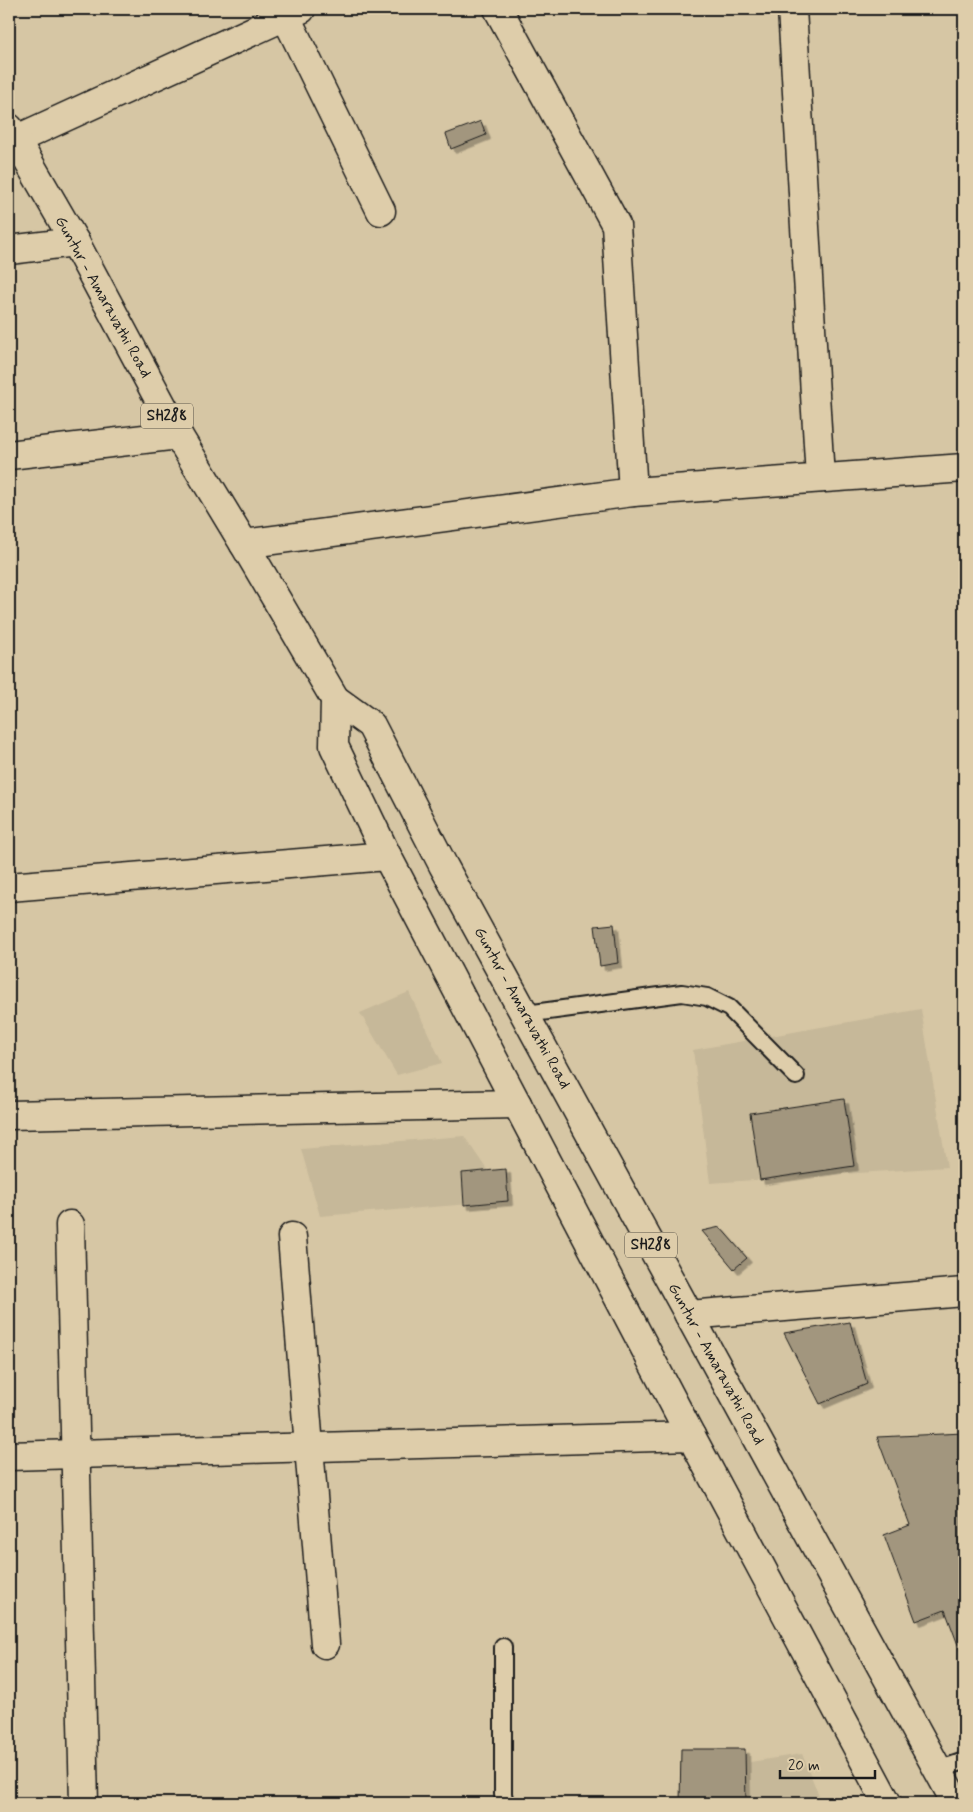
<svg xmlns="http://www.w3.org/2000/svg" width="973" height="1812" font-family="Mynerve,sans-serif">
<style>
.built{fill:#c6b899}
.building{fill:#a2967e;stroke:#1c1c1c;filter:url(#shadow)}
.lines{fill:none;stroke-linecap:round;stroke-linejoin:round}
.lane-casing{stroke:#1c1c1c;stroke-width:20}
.street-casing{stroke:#1c1c1c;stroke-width:31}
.primary-casing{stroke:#1c1c1c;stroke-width:31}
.lane{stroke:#decdaa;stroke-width:16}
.street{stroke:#decdaa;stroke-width:28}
.primary{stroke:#decdaa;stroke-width:28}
.labels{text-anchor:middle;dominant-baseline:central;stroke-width:5;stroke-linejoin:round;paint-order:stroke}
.shield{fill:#decdaa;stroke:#565147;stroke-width:1}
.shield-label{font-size:15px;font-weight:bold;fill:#1c1c1c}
.street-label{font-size:16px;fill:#1c1c1c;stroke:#decdaa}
</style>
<defs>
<filter id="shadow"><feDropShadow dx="4.5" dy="4.5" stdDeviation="0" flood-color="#0004"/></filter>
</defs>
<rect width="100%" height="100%" fill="#d6c6a4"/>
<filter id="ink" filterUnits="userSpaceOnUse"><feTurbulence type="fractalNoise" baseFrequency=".02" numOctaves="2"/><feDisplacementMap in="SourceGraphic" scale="10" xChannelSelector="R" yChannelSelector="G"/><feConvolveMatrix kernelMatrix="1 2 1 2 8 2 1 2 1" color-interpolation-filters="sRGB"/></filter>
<g filter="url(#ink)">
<g class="built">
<polygon points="409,992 442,1063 397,1075 360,1013"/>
<polygon points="921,1009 947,1167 710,1183 693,1050"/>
<polygon points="464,1136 508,1201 320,1216 301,1149"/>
<polygon points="802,1754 822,1803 750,1803 750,1762"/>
</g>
<g class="building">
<polygon points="481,121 486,135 451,149 446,134"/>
<polygon points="614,924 618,963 600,966 595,926"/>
<polygon points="844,1099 854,1166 760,1180 750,1113"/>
<polygon points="506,1169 508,1201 464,1205 462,1173"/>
<polygon points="720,1227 747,1258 734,1269 702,1231"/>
<polygon points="850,1322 867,1384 820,1404 784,1333"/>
<polygon points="964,1433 964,1661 945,1610 916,1621 884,1535 910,1525 877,1437"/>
<polygon points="681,1749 745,1749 746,1803 680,1803"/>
</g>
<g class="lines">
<defs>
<g id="lane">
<polyline points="526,1014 682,993 707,997 729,1008 796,1076"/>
<polyline points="503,1647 503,1794 505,1803"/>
<polyline points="938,1770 964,1761"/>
</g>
<g id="street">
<polyline points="498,9 616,225 633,492"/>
<polyline points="792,9 820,478"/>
<polyline points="286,17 381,211"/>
<polyline points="9,140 15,140 301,9"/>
<polyline points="9,250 75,242"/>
<polyline points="9,455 178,435"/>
<polyline points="244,544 633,492 964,468"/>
<polyline points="9,887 387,856"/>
<polyline points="9,1115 517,1104"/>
<polyline points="70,1225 84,1803"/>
<polyline points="292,1237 325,1644"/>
<polyline points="689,1315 964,1292"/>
<polyline points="9,1456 691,1436"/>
</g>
<g id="primary">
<polyline points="9,128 75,242 178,435 244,544 335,699 371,725 443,865 956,1803"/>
<polyline points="335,699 334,746 387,856 691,1436 887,1803"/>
</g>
</defs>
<use href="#lane" class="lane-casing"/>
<use href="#street" class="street-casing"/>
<use href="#primary" class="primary-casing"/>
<use href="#lane" class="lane"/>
<use href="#street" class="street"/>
<use href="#primary" class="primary"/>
</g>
</g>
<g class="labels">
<g class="shield">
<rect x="141" y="403.5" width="52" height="25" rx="4"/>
<rect x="625" y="1232.5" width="52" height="25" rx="4"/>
</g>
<g class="shield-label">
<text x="167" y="416">SH288</text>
<text x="651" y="1245">SH288</text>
</g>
<g class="street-label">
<text transform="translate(103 297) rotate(61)">Guntur - Amaravathi Road</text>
<text transform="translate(522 1008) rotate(61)">Guntur - Amaravathi Road</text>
<text transform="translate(716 1364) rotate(61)">Guntur - Amaravathi Road</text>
</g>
</g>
<rect width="973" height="1812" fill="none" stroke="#decdaa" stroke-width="30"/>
<rect x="15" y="15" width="943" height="1782" fill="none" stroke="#1c1c1c" stroke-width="2" filter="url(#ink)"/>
<path d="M780 1770v8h95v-8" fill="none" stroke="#1c1c1c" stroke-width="2.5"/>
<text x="788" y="1770" font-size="15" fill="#1c1c1c" stroke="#decdaa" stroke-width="4" paint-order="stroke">20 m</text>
</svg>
